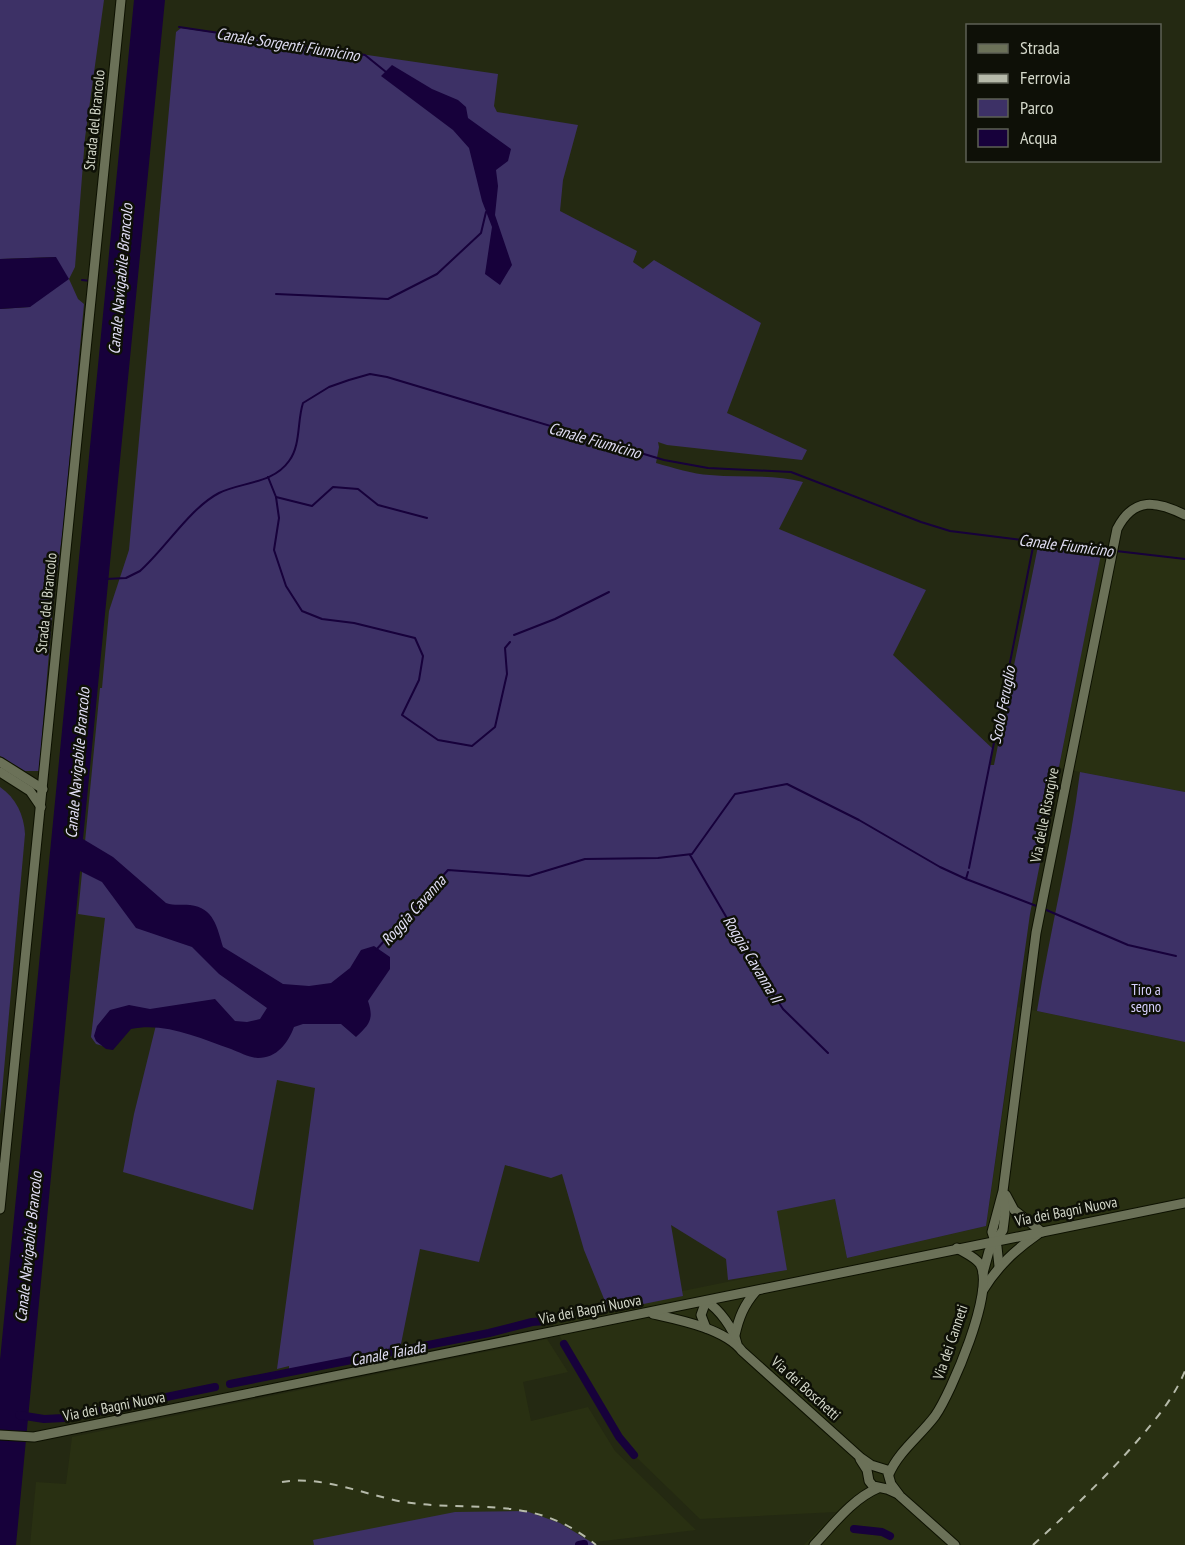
<svg xmlns="http://www.w3.org/2000/svg" width="1185" height="1545" font-family="'PT Sans Narrow',sans-serif">
<style>
.built{fill:#293012}
.green{fill:#3d3166}
.water{fill:#17013b}
.lines{fill:none;stroke-linecap:round;stroke-linejoin:round}
.stream{stroke:#17013b;stroke-width:2}
.canal{stroke:#17013b;stroke-width:8}
.minor-casing{stroke:#0d1100;stroke-width:11}
.minor{stroke:#6b7158;stroke-width:9}
.rail{stroke:#b6baaa;stroke-width:2;stroke-dasharray:8 8;stroke-linecap:butt}
.labels{text-anchor:middle;dominant-baseline:central;stroke-width:5;stroke-linejoin:round;paint-order:stroke}
.street-label{font-size:15px;fill:#d4d8ca;stroke:#0e1007}
.park-label{font-size:15px;fill:#d7d0fe;stroke:#0e1007}
.water-label{font-size:16px;font-style:italic;fill:#e2dff6;stroke:#0e1007}
</style>
<rect width="100%" height="100%" fill="#242912"/>
<g class="built">
<polygon points="1101,550 1185,559 1185,792 1059,768"/>
<polygon points="1018,1007 1185,1042 1185,1545 804,1545 836,1512 700,1519 634,1455 619,1437 549,1318 786,1270 776,1211 835,1199 847,1258 986,1226"/>
<polygon points="547,1339 568,1372 523,1382 531,1421 588,1407 615,1451 696,1530 570,1545 30,1545 36,1482 66,1484 72,1437"/>
</g>
<g class="green">
<polygon points="0,0 104,0 85,138 75,267 69,279 78,299 84,304 63,529 54,594 39,771 25,771 0,756 0,309 30,307 56,257 0,259"/>
<path d="M 181,28 L 498,74 L 494,106 L 497,112 L 578,125 L 563,180 L 560,211 L 637,251 L 633,262 L 643,269 L 654,260 L 761,323 L 727,413 L 807,450 L 802,460 L 667,445 L 658,442 L 659,447 L 656,463 C 674,468 692,474 710,475 C 741,478 773,474 803,482 L 779,529 L 926,590 L 893,655 L 993,749 L 990,765 L 994,765 L 1038,546 L 1101,554 L 1030,914 L 986,1226 L 847,1258 L 835,1199 L 777,1211 L 787,1270 L 728,1280 L 726,1259 L 671,1225 L 683,1296 L 609,1311 L 584,1250 L 562,1174 L 551,1178 L 505,1165 L 479,1262 L 420,1249 L 400,1349 L 289,1370 L 289,1366 L 277,1369 L 315,1088 L 277,1080 L 253,1210 L 123,1172 L 134,1114 L 156,1025 L 138,1021 L 103,1046 L 96,1044 L 91,1037 L 105,918 L 78,914 L 100,688 L 102,688 L 109,611 L 129,550 L 176,32 Z"/>
<path d="M 1080,772 L 1185,792 L 1185,1042 L 1037,1011 C 1050,931 1070,852 1080,772 Z"/>
<path d="M 0,787 C 16,798 24,815 25,834 L 0,1115 Z"/>
<polygon points="526,1511 560,1523 596,1545 314,1545 313,1540 455,1512"/>
</g>
<g class="water">
<path d="M 134,0 L 165,0 L 83,839 L 113,857 L 166,903 C 175,906 181,904 190,905 C 214,908 217,927 223,947 L 283,984 L 309,986 L 331,983 L 350,968 L 361,950 L 374,946 L 390,957 L 390,969 L 368,1001 C 374,1019 370,1024 356,1037 L 341,1024 L 303,1024 L 294,1027 C 288,1043 277,1058 258,1058 C 250,1058 239,1052 231,1049 C 199,1038 165,1022 131,1029 L 113,1050 L 106,1049 L 96,1041 L 94,1036 L 97,1026 L 110,1010 L 129,1005 L 150,1009 L 215,999 L 235,1021 L 247,1022 L 260,1019 L 267,1008 L 219,974 L 192,947 L 136,928 L 102,882 L 80,871 L 16,1545 L 0,1545 L 0,1360 Z"/>
<polygon points="392,65 432,89 458,100 466,107 468,118 511,149 508,161 496,170 498,186 495,215 512,265 500,285 485,274 492,227 482,201 469,148 453,130 381,76"/>
<polygon points="56,257 69,279 30,307 0,309 0,259"/>
</g>
<g class="lines">
<g class="stream">
<polyline points="179,27 365,55 386,72"/>
<polyline points="82,280 91,281"/>
<polyline points="276,294 388,299 437,274 481,233 486,212"/>
<polyline points="268,477 276,497 279,518 274,550 286,586 302,611 322,619 354,623 415,638 423,656 419,680 402,715 438,740 472,746 495,727 507,674 505,648 510,642"/>
<polyline points="276,497 312,506 333,487 358,489 378,505 427,518"/>
<polyline points="1116,551 1185,559"/>
<path d="M 106,579 L 126,578 L 140,571 C 165,549 190,508 219,493 C 241,482 273,484 289,461 C 301,445 297,421 303,403 L 329,387 L 349,380 L 370,374 L 387,377 L 664,460 L 708,468 L 791,472 L 921,522 L 950,531 L 1111,551"/>
<polyline points="514,635 555,619 609,592"/>
<polyline points="690,855 752,961 783,1009 828,1053"/>
<polyline points="969,868 1034,542"/>
<polyline points="966,879 1039,907"/>
<polyline points="1044,909 1128,945 1176,956"/>
<polyline points="376,950 448,870 529,876 585,859 658,858 692,854 735,794 787,784 859,820 940,867 966,879 968,872"/>
</g>
<g class="canal">
<polyline points="564,1344 619,1437 634,1455"/>
<polyline points="230,1384 489,1333 532,1322 545,1321"/>
<polyline points="19,1415 44,1419 64,1418 215,1387"/>
<polyline points="854,1529 882,1532 890,1536"/>
<polyline points="579,1545 584,1544"/>
</g>
<defs>
<g id="minor">
<polyline points="0,762 43,789"/>
<polyline points="0,772 30,791 41,807"/>
<polyline points="1006,1195 1014,1210 1042,1232"/>
<polyline points="0,1209 121,0"/>
<path d="M 999,1266 L 997,1247 L 992,1232 L 1003,1191 L 1036,933 L 1117,529 C 1134,496 1157,501 1185,515"/>
<polyline points="983,1273 989,1251 1003,1230 1005,1214 1004,1196"/>
<path d="M 983,1290 C 998,1266 1015,1250 1038,1234"/>
<path d="M 706,1301 C 719,1309 734,1329 737,1344"/>
<path d="M 653,1314 C 680,1320 725,1329 742,1351 L 861,1458 L 871,1465 L 887,1470 L 891,1484 L 900,1496 L 955,1545"/>
<polyline points="706,1328 701,1315 706,1301"/>
<path d="M 735,1335 C 739,1317 744,1305 756,1291"/>
<polyline points="0,1435 34,1437 1185,1203"/>
<polyline points="860,1459 867,1470 869,1481 873,1486 887,1489 898,1494"/>
<path d="M 889,1474 C 899,1451 920,1436 935,1416 C 951,1393 996,1289 980,1264 C 975,1257 965,1253 957,1248"/>
<path d="M 814,1545 C 833,1525 852,1499 878,1488"/>
</g>
</defs>
<use href="#minor" class="minor-casing"/>
<use href="#minor" class="minor"/>
<g class="rail">
<path d="M 282,1482 C 322,1475 365,1495 404,1502 C 475,1513 533,1493 596,1545"/>
<path d="M 1033,1545 C 1068,1513 1101,1482 1132,1447 C 1153,1423 1173,1400 1185,1371"/>
</g>
</g>
<g class="labels">
<g class="street-label">
<text transform="translate(94 120) rotate(-84)">Strada del Brancolo</text>
<text transform="translate(46 603) rotate(-84)">Strada del Brancolo</text>
<text transform="translate(1044 815) rotate(-79)">Via delle Risorgive</text>
<text transform="translate(1066 1211) rotate(-11)">Via dei Bagni Nuova</text>
<text transform="translate(590 1309) rotate(-11)">Via dei Bagni Nuova</text>
<text transform="translate(950 1342) rotate(-71)">Via dei Canneti</text>
<text transform="translate(806 1388) rotate(42)">Via dei Boschetti</text>
<text transform="translate(114 1406) rotate(-11)">Via dei Bagni Nuova</text>
</g>
<g class="park-label">
<text x="1146" y="989">Tiro a<tspan x="1146" dy="17">segno</tspan></text>
</g>
<g class="water-label">
<text transform="translate(288 44) rotate(9)">Canale Sorgenti Fiumicino</text>
<text transform="translate(120 279) rotate(-85)">Canale Navigabile Brancolo</text>
<text transform="translate(595 440) rotate(16)">Canale Fiumicino</text>
<text transform="translate(1066 545) rotate(7)">Canale Fiumicino</text>
<text transform="translate(1002 705) rotate(-79)">Scolo Feruglio</text>
<text transform="translate(77 763) rotate(-85)">Canale Navigabile Brancolo</text>
<text transform="translate(413 910) rotate(-48)">Roggia Cavanna</text>
<text transform="translate(753 959) rotate(59)">Roggia Cavanna II</text>
<text transform="translate(28 1247) rotate(-84)">Canale Navigabile Brancolo</text>
<text transform="translate(388 1353) rotate(-11)">Canale Taiada</text>
</g>
</g>
<rect x="966" y="24" width="195" height="138" fill="#0e1007" stroke="#5d6055" stroke-width="1.5"/>
<rect x="978" y="44" width="30" height="9" fill="#6b7158" stroke="#5d6055" stroke-width="1.5"/>
<text x="1020" y="54" font-size="18" fill="#d4d8ca">Strada</text>
<rect x="978" y="74" width="30" height="9" fill="#b6baaa" stroke="#5d6055" stroke-width="1.5"/>
<text x="1020" y="84" font-size="18" fill="#d4d8ca">Ferrovia</text>
<rect x="978" y="99" width="30" height="18" fill="#3d3166" stroke="#5d6055" stroke-width="1.5"/>
<text x="1020" y="114" font-size="18" fill="#d4d8ca">Parco</text>
<rect x="978" y="129" width="30" height="18" fill="#17013b" stroke="#5d6055" stroke-width="1.5"/>
<text x="1020" y="144" font-size="18" fill="#d4d8ca">Acqua</text>
</svg>
